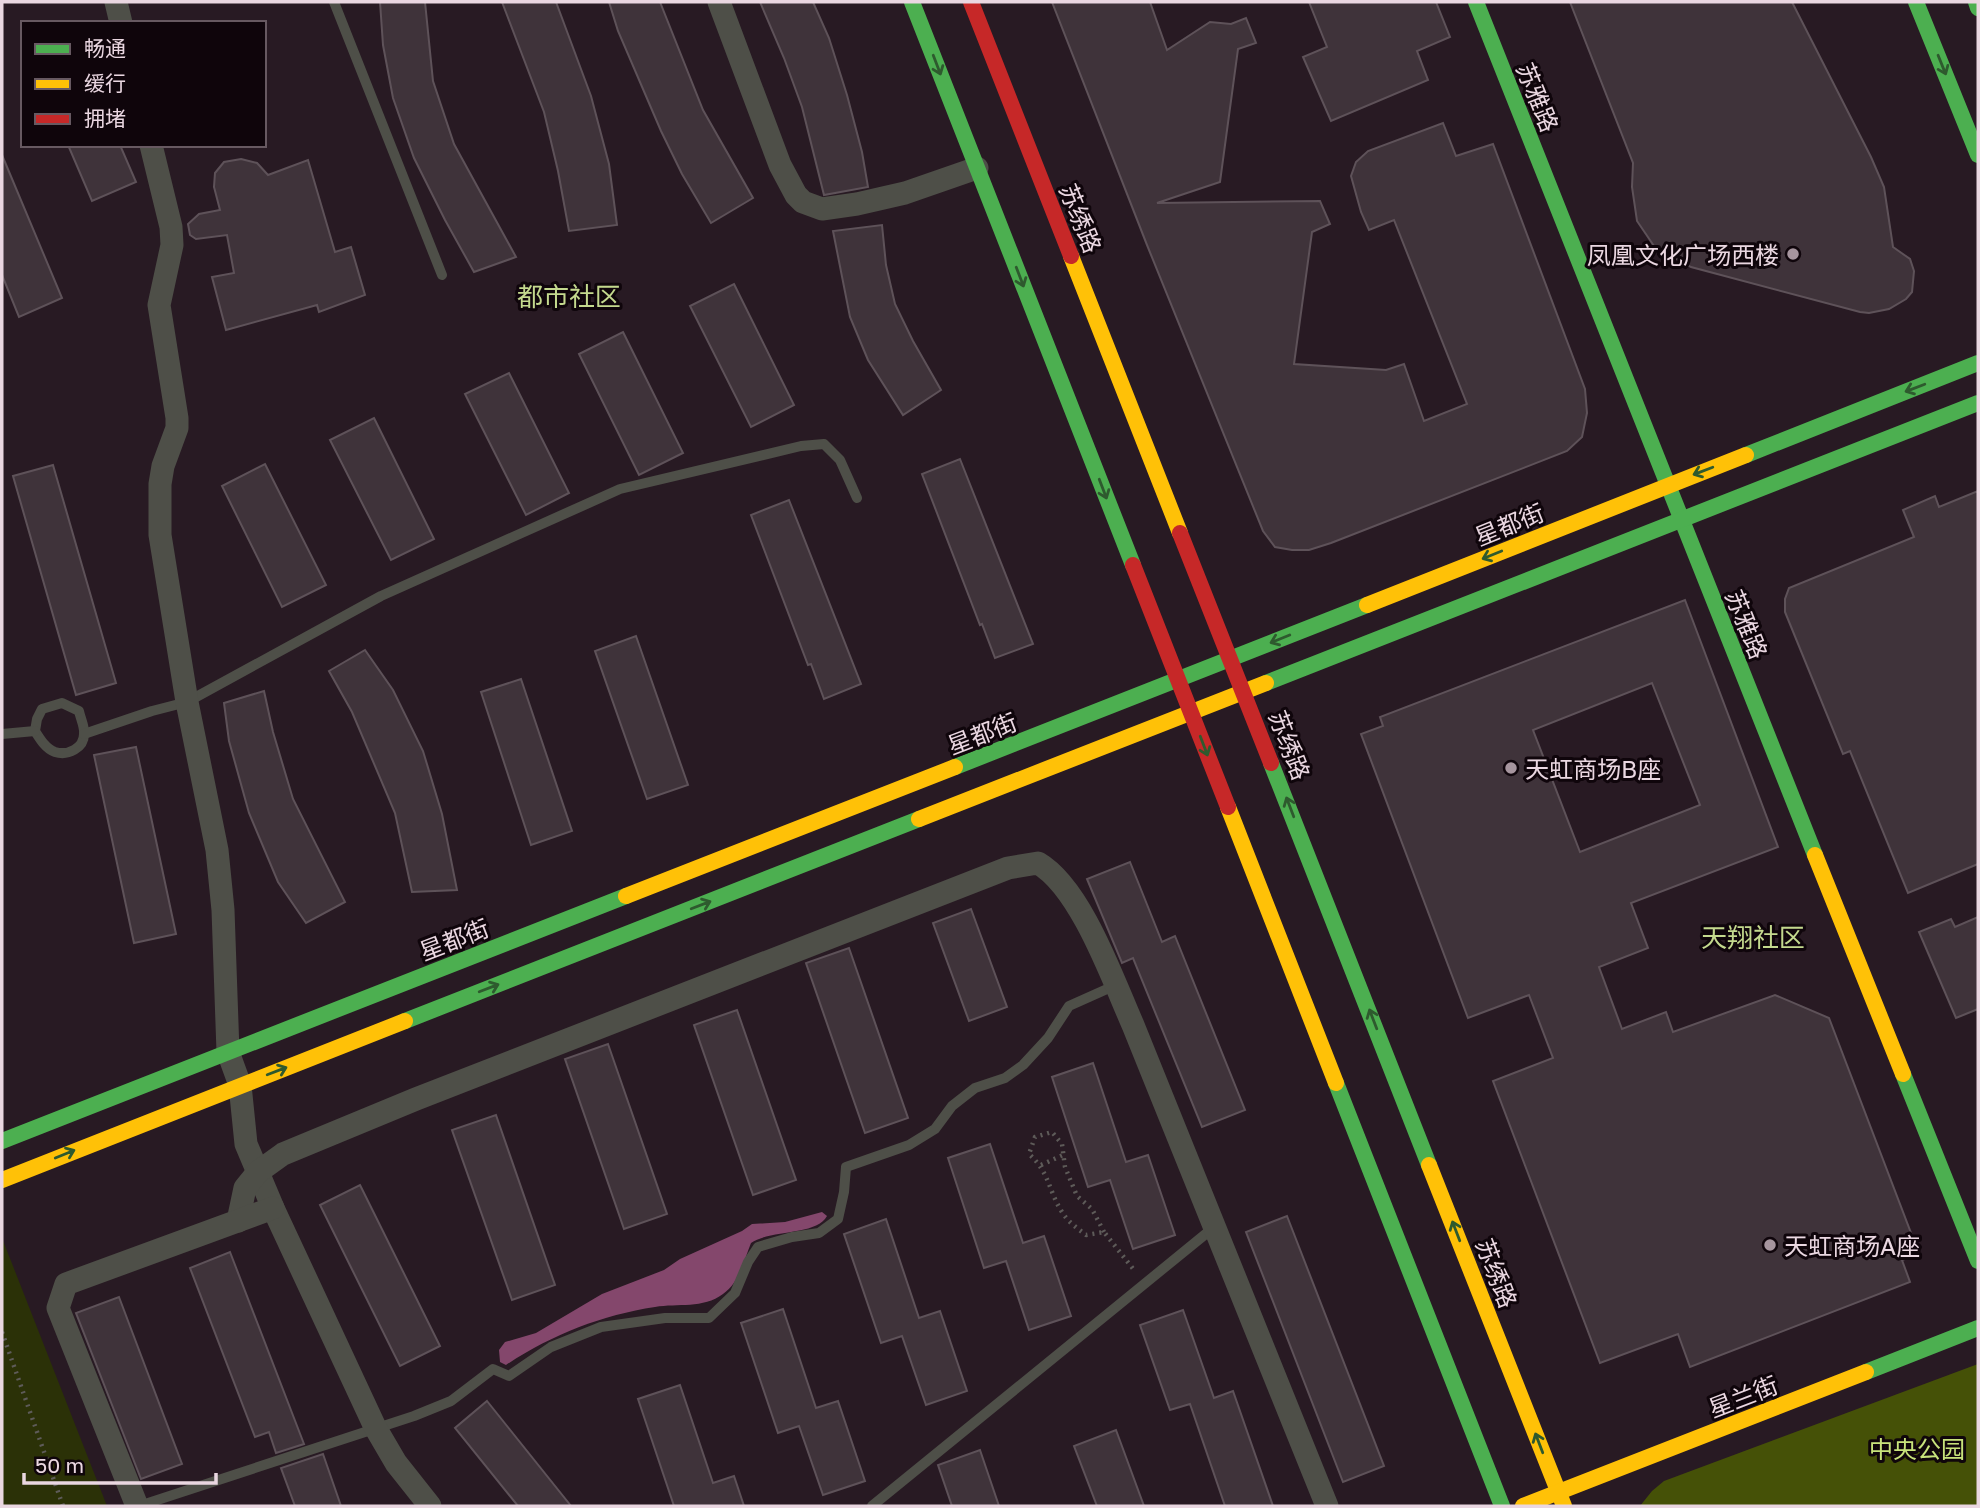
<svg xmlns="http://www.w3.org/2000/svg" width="1980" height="1508" font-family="'Golos Text','Noto Sans SC',sans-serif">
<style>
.green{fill:#2b3107}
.forest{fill:#455107}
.water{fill:#84476c}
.building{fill:#3f333a;stroke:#5e5259;stroke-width:2;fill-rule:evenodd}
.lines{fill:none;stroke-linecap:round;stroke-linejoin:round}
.path{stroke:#5e5b59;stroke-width:4.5;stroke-dasharray:2 5;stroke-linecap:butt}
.lane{stroke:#4e4f48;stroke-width:10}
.street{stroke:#4e4f48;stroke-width:23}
.fast{stroke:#4caf50;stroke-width:16}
.slow{stroke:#ffc107;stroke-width:16}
.jam{stroke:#c62828;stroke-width:16}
.oneway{stroke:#2e5a2e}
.poi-dot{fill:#a6959e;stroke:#0f050b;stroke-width:2.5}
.labels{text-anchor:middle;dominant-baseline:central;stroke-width:6;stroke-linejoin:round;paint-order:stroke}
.street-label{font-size:24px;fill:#ead7e1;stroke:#0f050b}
.poi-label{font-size:24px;fill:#ead7e1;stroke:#0f050b;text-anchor:start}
.park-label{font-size:24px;fill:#c8e37b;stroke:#0f050b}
.neighbourhood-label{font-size:26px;fill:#c4d98e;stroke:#0f050b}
</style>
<rect width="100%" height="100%" fill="#281a23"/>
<polygon class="green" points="2,1238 107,1506 2,1506"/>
<polygon class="forest" points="1978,1364 1978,1506 1640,1506 1652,1491 1664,1481"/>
<path class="water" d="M 822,1212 L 827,1216 C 816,1236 771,1229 751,1243 C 744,1260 740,1282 723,1294 C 703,1309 678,1303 655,1307 C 602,1315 551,1335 506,1365 L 500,1362 L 499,1350 L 505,1342 L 536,1333 L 602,1294 L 664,1270 L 680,1259 L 742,1231 L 752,1224 L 785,1222 Z"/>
<g class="building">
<polygon points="380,2 425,2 433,81 454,144 516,257 474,272 445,220 414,158 393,98 383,45"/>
<polygon points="502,2 556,2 591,96 609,164 617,225 569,231 558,171 544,112"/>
<polygon points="609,2 660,2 703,110 753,198 711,223 682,174 661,131 618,31"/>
<polygon points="760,2 813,2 829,38 847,95 862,152 868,187 824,195 802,107 784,58"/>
<polygon points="1052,2 1150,2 1167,50 1210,22 1231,24 1246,18 1256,43 1238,49 1220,182 1157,203 1320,201 1330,224 1312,232 1294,364 1386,370 1404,364 1424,421 1467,404 1394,220 1369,230 1361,212 1351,176 1356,162 1368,151 1443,123 1456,156 1493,144 1585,389 1587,413 1582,437 1567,451 1331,543 1309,550 1292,550 1275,547 1263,531 1147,245"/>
<polygon points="1309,2 1436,2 1450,37 1417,51 1428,80 1331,121 1303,57 1327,47"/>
<polygon points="1570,2 1792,2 1871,157 1884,187 1893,247 1910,259 1914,271 1912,292 1906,299 1889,309 1869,313 1860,312 1691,267 1654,246 1637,221 1632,187 1633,163"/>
<polygon points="68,145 120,145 136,182 92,201"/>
<polygon points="2,155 62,298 19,317 2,275"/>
<polygon points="241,159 257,163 268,175 308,160 335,252 351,247 365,295 319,312 317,305 226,330 212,277 234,273 227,235 196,239 190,235 188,224 199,214 220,210 214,187 215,173 224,162"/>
<polygon points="882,225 886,265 895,304 913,341 941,390 903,415 868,360 850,317 833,231"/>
<polygon points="734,284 794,405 751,427 690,306"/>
<polygon points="623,332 683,453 639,475 579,354"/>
<polygon points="509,373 569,493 526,515 465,394"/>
<polygon points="374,418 434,539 391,560 330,440"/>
<polygon points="960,459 1033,644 995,658 982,624 980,625 922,474"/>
<polygon points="265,464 326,585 282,607 222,486"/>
<polygon points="53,465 116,683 76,695 13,476"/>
<polygon points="1978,491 1978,864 1908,893 1850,751 1843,754 1785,612 1785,599 1789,588 1914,537 1903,510 1935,496 1939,507"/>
<polygon points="789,500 861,684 824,699 811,664 808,665 751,515"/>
<path d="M 1685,600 L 1778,847 L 1631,903 L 1648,948 L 1599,967 L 1622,1029 L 1666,1012 L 1673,1032 L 1775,995 L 1829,1018 L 1919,1254 L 1902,1260 L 1910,1282 L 1690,1367 L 1678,1334 L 1600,1363 L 1493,1081 L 1553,1058 L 1529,995 L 1468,1018 L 1361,734 L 1383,726 L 1380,717 ZM 1652,683 L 1700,805 L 1580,852 L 1533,730 Z"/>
<polygon points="636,636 688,785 647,799 595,651"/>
<polygon points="365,650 393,690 423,751 442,814 457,890 412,892 395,813 352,712 329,671"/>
<polygon points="521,679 572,831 531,845 481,692"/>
<polygon points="264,691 273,732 293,799 345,902 306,923 278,882 249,813 229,741 224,703"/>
<polygon points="136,747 176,934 134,943 94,755"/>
<polygon points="1130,862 1162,942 1175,936 1245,1110 1202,1127 1133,958 1122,963 1087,879"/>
<polygon points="971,909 1007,1007 969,1021 933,923"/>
<polygon points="1978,917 1978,1009 1956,1018 1919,932 1951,919 1955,927"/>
<polygon points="849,948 908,1118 865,1133 806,963"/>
<polygon points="737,1010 796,1180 753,1195 694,1025"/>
<polygon points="608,1044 667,1214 624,1229 565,1059"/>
<polygon points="1093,1063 1126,1162 1148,1155 1175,1235 1133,1249 1110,1180 1088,1187 1052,1077"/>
<polygon points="496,1115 555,1285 512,1300 452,1130"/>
<polygon points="990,1144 1023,1243 1044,1236 1071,1316 1029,1330 1006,1261 984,1268 948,1158"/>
<polygon points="360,1185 440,1346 400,1366 320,1205"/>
<polygon points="1287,1216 1384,1466 1343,1482 1246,1232"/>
<polygon points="886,1219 919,1318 940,1311 967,1391 926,1405 902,1336 881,1343 844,1234"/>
<polygon points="230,1252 304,1444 276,1453 269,1432 255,1437 190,1268"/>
<polygon points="119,1297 182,1464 141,1479 76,1313"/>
<polygon points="783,1309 816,1408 838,1401 865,1481 823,1495 799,1426 778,1433 741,1323"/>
<polygon points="1183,1310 1214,1398 1233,1391 1273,1506 1225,1506 1190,1404 1170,1410 1140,1325"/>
<polygon points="680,1385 713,1483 734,1476 744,1506 674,1506 638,1399"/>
<polygon points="487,1401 571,1506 518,1506 455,1428"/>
<polygon points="1116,1430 1144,1506 1097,1506 1074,1446"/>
<polygon points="980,1450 999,1506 952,1506 938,1465"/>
<polygon points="323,1454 341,1506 295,1506 281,1468"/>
</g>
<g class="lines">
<g class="path">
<polyline points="1041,1165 1063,1155"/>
<path d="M 1104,1232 L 1092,1209 L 1077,1196 L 1065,1167 L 1062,1144 L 1052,1132 L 1035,1137 L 1029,1154 C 1050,1173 1048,1190 1062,1212 C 1068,1222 1077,1228 1086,1235 L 1104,1232 L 1134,1270"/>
<polyline points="2,1332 63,1506"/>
</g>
<g class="lane">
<polyline points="334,2 442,275"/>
<path d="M 62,703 L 79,711 C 80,717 85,727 84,734 C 84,748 68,756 55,752 C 46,749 40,739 35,731 L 37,719 L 42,709 Z"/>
<polyline points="2,734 35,731"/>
<polyline points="84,734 152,711 187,702 381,596 620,489 801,446 824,444 840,460 857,498"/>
<polyline points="139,1506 414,1416 451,1401 493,1369 509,1376 551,1347 601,1327 665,1318 709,1318 735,1293 748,1262 758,1247 792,1237 819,1233 838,1219 844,1192 846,1167 909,1145 935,1129 952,1106 975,1088 1005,1078 1023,1065 1048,1038 1069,1006 1116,985"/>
<polyline points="872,1506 1213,1228"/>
</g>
<g class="street">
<polyline points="116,2 121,23"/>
<polyline points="719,2 780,165 796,195 803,202 822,209 857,204 905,193 977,168"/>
<polyline points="151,145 171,227 172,245 159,305 177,418 177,428 163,466 160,484 160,535 187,702 217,850 223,910 228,1052 240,1085 246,1144 273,1208 375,1427 396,1463 430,1506"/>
<path d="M 238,1221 L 245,1188 L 258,1172 L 283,1154 L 416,1099 L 1008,868 L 1038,863 C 1081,888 1113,980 1133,1025 L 1327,1506"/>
<polyline points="137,1506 58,1308 66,1284 273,1208"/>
</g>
<g class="fast">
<polyline points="912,2 1133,565"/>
<polyline points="1476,2 1815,855"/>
<polyline points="1916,2 1978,155"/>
<polyline points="1976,2 1978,8"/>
<polyline points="1746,455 1978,363"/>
<polyline points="1266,683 1978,403"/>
<polyline points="1271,763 1429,1165"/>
<polyline points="955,767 1367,605"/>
<polyline points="405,1021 919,819"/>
<polyline points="1903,1074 1978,1261"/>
<polyline points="1336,1083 1502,1506"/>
<polyline points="2,1141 626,896"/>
<polyline points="1866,1372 1978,1328"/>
</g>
<g class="slow">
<polyline points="1071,256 1180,533"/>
<polyline points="1367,605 1746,455"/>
<polyline points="1228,807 1336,1083"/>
<polyline points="919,819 1266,683"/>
<polyline points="1815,855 1903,1074"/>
<polyline points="626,896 955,767"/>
<polyline points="1429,1165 1564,1506"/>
<polyline points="2,1180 405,1021"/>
<polyline points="1523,1506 1866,1372"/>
</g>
<g class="jam">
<polyline points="971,2 1071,256"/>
<polyline points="1180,533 1271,763"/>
<polyline points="1133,565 1228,807"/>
</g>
</g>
<defs><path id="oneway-shaft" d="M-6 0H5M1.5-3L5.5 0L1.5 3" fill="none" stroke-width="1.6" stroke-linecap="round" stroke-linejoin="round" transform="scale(1.75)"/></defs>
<g class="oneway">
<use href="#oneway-shaft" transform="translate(937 65) rotate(69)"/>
<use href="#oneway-shaft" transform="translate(1942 65) rotate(68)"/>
<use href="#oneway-shaft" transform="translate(1020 277) rotate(69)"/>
<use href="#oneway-shaft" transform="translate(1915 388) rotate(159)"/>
<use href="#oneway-shaft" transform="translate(1703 471) rotate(159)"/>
<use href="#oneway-shaft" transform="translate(1103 489) rotate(69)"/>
<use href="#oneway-shaft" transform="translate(1492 555) rotate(158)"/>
<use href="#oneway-shaft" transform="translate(1280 639) rotate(158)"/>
<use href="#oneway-shaft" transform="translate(1204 746) rotate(69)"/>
<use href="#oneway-shaft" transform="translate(1290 807) rotate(-111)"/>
<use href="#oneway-shaft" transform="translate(701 905) rotate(-21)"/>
<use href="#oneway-shaft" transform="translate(489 988) rotate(-21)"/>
<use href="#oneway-shaft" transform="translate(1373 1019) rotate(-111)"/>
<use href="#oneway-shaft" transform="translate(277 1071) rotate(-21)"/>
<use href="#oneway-shaft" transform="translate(65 1154) rotate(-22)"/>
<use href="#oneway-shaft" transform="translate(1456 1231) rotate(-111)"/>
<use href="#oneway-shaft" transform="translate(1539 1443) rotate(-111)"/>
</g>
<g class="poi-dot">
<circle cx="1793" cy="254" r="7"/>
<circle cx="1511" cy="768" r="7"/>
<circle cx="1770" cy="1245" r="7"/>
</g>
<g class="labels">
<g class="street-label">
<text transform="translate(1538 97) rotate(68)">苏雅路</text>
<text transform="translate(1081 218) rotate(68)">苏绣路</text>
<text transform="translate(1509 524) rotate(-22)">星都街</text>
<text transform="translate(1747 624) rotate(68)">苏雅路</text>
<text transform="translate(982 733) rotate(-21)">星都街</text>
<text transform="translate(1290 745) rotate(69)">苏绣路</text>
<text transform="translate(454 939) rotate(-21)">星都街</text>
<text transform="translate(1497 1273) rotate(69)">苏绣路</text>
<text transform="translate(1743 1396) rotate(-21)">星兰街</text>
</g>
<g class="poi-label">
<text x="1779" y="254" text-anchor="end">凤凰文化广场西楼</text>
<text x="1525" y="768">天虹商场B座</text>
<text x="1784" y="1245">天虹商场A座</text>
</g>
<g class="park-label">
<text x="1917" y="1448">中央公园</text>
</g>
<g class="neighbourhood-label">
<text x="569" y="296">都市社区</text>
<text x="1753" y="937">天翔社区</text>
</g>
</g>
<rect width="1980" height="1508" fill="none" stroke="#ead7e1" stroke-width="7"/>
<rect x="21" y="21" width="245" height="126" fill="#0f050b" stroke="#675961" stroke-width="2"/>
<rect x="35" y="44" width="35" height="10" fill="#4caf50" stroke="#675961" stroke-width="2"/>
<text x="84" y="56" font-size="21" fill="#ead7e1">畅通</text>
<rect x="35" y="79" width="35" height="10" fill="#ffc107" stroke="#675961" stroke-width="2"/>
<text x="84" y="91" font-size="21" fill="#ead7e1">缓行</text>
<rect x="35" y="114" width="35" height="10" fill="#c62828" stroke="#675961" stroke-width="2"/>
<text x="84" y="126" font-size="21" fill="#ead7e1">拥堵</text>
<path d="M24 1473v10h192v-10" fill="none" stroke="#ead7e1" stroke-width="3.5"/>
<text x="35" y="1473" font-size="21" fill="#ead7e1" stroke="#0f050b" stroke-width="5" paint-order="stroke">50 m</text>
</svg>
